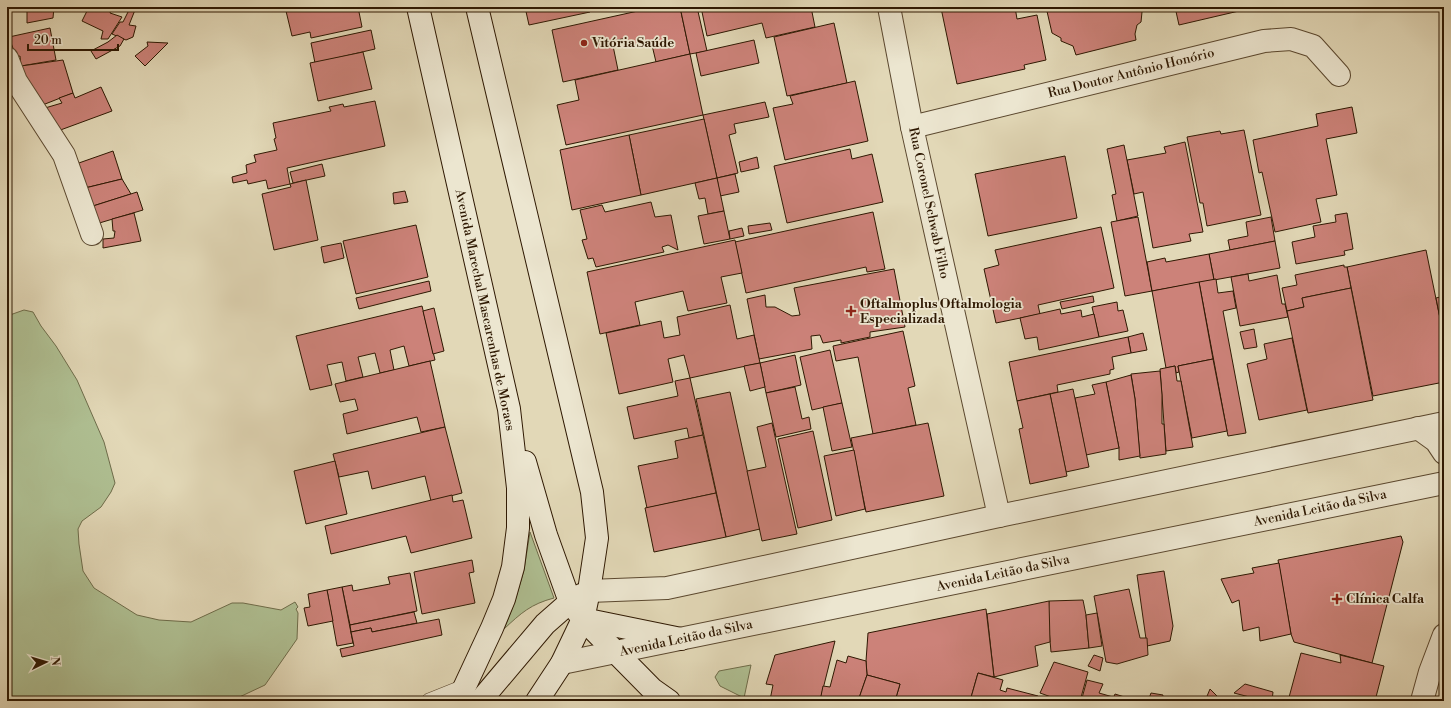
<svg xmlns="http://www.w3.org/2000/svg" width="1451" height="708" font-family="'Libre Bodoni',serif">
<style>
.green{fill:#afbf92;stroke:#6e6c4a}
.building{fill:#cc8279;stroke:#2e1802}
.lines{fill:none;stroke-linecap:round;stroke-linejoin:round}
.service-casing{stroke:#5b482f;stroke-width:16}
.minor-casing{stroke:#5b482f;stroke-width:24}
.tertiary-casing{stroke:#5b482f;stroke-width:24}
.secondary-casing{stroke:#2e1802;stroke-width:24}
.service{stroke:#ece6d0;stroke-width:15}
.minor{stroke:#ece6d0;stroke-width:22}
.tertiary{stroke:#ece6d0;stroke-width:22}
.secondary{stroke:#ece6d0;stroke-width:22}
.poi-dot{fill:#8f2418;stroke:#ece6d0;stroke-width:1.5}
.labels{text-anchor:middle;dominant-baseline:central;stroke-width:3.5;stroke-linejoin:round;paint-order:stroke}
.poi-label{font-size:13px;font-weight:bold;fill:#2e1802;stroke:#ece6d0;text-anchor:start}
.street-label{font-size:13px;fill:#2e1802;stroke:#ece6d0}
</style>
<rect width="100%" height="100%" fill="#e2d8b7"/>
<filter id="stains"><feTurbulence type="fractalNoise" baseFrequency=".005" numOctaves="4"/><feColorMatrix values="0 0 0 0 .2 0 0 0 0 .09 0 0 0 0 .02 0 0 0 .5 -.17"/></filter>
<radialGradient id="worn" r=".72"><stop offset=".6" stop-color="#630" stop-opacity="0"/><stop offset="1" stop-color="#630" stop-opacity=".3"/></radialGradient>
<g class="green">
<polygon points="24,310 33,312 41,326 56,346 77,380 104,442 115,483 111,492 101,507 82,521 78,529 79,544 83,571 94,588 137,615 159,620 191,622 232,603 243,603 281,610 295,602 298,607 296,609 298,613 297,639 265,685 231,701 7,701 7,316"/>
<path d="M 530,532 L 554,598 C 531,604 521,613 504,629 L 515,601 L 524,570 Z"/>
<polygon points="751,665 744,698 720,686 715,677 719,671"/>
</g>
<g class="building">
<polygon points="27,7 54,7 53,18 27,23"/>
<polygon points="89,7 112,7 110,13 122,17 108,39 101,39 103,31 82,21"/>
<polygon points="292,7 358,7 362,27 311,38 310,32 292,36 286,11 293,9"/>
<polygon points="525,7 589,7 590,12 529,25"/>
<polygon points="656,7 657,11 665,9 665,7 680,7 690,54 656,62 651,41 629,46 627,38 612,41 618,70 563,82 552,30"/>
<polygon points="680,7 697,7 707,51 690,54"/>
<polygon points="701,7 811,7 815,27 766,38 762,23 707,36"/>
<polygon points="947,7 1015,7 1017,19 1037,15 1046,60 1024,65 1025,69 957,84 941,8"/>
<polygon points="1046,7 1141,7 1142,12 1141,22 1137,25 1135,34 1136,40 1076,55 1073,46 1061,41 1061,38 1052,33"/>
<polygon points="1175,7 1256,7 1179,25"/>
<polygon points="130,8 135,10 129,25 136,26 133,37 126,40 112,34 120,22 123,22"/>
<polygon points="834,23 847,83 787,96 774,37"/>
<polygon points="50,28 56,60 21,66 20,56 16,57 9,37"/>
<polygon points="371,30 375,49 315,63 311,43"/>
<polygon points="117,35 124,39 120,46 96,59 91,51 108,42"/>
<polygon points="754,40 759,63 701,76 696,53"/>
<polygon points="147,42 168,43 145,66 135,56 148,46"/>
<polygon points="363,52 372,89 318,101 310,63"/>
<polygon points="690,54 703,115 566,145 557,105 579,100 575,80"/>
<polygon points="63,60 73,93 40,106 21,66"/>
<polygon points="855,81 868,141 785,160 773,108 793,104 790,96"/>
<polygon points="101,87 112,111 55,132 45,108 62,103 59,98 73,93 75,98"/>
<polygon points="375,101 385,146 287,168 290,184 268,189 266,180 248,184 247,180 233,183 232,177 247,173 246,165 256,162 254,155 277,150 274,139 276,138 273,123 331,111 329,107 343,104 344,107"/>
<polygon points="765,102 769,117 734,124 736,133 729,135 738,173 717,178 703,115"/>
<polygon points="1352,107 1357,133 1326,139 1337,195 1316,199 1321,222 1275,232 1262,172 1259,173 1253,140 1318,126 1316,114"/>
<polygon points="704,119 717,178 641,195 629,135"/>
<polygon points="1244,130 1261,215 1207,226 1203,203 1200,203 1187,137 1220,131 1221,134"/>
<polygon points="629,135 641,195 572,210 560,150"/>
<polygon points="1185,142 1203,232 1189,234 1191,241 1153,248 1143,192 1134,194 1127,160 1166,153 1164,147"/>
<polygon points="1124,145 1138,216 1117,221 1112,195 1116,194 1107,149"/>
<polygon points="850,149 852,159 872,154 883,202 787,223 774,166"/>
<polygon points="113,151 122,179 85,188 76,164"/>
<polygon points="1065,156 1077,218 988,236 975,174"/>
<polygon points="757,157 759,168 741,172 739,162"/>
<polygon points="322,164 325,176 293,183 290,172"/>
<polygon points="735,174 739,192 720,196 717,178"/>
<polygon points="717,178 724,211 708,214 705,198 699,199 695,183"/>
<polygon points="122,179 131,194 93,206 85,188"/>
<polygon points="306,180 318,240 274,250 262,194 291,187 290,184"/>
<polygon points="405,191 408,202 394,204 393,193"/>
<polygon points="137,192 143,210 96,224 93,206"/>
<polygon points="651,202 655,217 671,215 678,250 668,245 662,247 664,252 596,267 593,258 588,259 582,240 587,239 580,210 602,205 605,212"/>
<polygon points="724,211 730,239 704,244 698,216"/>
<polygon points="873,212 885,269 867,272 866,267 746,293 735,242"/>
<polygon points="134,213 141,241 103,248 103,239 114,238 115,231 113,231 112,219"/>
<polygon points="1347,213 1353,249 1344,251 1345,255 1296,264 1292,242 1315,237 1313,226 1336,222 1335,215"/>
<polygon points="1138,217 1152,291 1125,296 1111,222"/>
<polygon points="1271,217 1275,241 1230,250 1228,240 1248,236 1246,222"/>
<polygon points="770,223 772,230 749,234 748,226"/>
<polygon points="416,225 428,277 356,294 343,241"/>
<polygon points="1101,227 1114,288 1038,305 1040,314 996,323 984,269 999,265 995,250"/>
<polygon points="742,228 744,236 730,239 729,231"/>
<polygon points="735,240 742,273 721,277 727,303 688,311 683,291 635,302 640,325 600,334 587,272"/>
<polygon points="1275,241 1280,268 1214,280 1209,254"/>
<polygon points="341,243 344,258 324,263 321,247"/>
<polygon points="1426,250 1444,338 1444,382 1373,396 1347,267"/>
<polygon points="1209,254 1214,280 1152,291 1147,262 1165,258 1166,262"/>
<polygon points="1344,265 1344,267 1347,267 1351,288 1302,298 1304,307 1287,311 1282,288 1297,285 1295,275"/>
<polygon points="894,269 905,327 870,332 870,337 841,343 841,340 823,343 820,335 811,336 812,349 759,359 747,299 765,295 766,307 775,307 792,316 800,315 794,288"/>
<polygon points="1248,274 1249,281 1277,275 1282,304 1285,304 1288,317 1240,326 1231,277"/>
<polygon points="1216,279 1218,293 1233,291 1236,308 1223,311 1246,433 1228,436 1199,282"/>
<polygon points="429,281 431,291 359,309 356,298"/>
<polygon points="1199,282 1213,359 1178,366 1179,372 1176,373 1175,366 1166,368 1152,291"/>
<polygon points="1351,288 1373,400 1308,413 1287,311 1304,307 1302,298"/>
<polygon points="1093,296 1094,302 1062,309 1060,302"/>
<polygon points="1444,296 1444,338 1436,298"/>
<polygon points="1117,302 1118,311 1123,310 1128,331 1099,337 1092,307"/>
<polygon points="730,305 737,339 754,335 760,363 690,378 684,355 668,359 673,382 619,394 606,333 661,321 664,338 680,335 677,317"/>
<polygon points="422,306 435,360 409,366 404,346 390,350 394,370 380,373 375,353 358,357 363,377 346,381 342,362 327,365 332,385 310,390 296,336"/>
<polygon points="434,308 444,351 433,354 423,311"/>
<polygon points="1060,309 1061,314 1081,310 1082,317 1094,314 1099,337 1039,350 1037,337 1025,339 1020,318"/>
<polygon points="1254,329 1257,347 1244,349 1240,332"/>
<polygon points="903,331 915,386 908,388 916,425 873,434 858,357 836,361 833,346"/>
<polygon points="1143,333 1147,350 1131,353 1128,337"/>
<polygon points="1128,337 1131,353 1112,357 1114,369 1110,370 1110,374 1057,385 1058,392 1017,401 1009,362"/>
<polygon points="1292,338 1307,410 1259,420 1247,364 1267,359 1264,344"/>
<polygon points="830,350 842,403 812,410 800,357"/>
<polygon points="795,355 801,385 766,393 760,363"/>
<polygon points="1213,359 1227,431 1192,438 1178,366"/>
<polygon points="430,361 445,427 421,432 417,417 347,434 343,414 358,410 355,399 340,402 335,384"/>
<polygon points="760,363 765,387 750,391 744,366"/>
<polygon points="1175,366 1177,381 1181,381 1193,447 1166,451 1160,369"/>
<polygon points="1160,371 1162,395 1162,424 1164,424 1166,454 1140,458 1135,399 1131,374"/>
<polygon points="1131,375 1135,399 1140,456 1119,460 1119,448 1106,382"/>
<polygon points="690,378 703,435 689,438 687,428 634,439 627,407 678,396 675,381"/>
<polygon points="1106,382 1119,448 1086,455 1075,398 1095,394 1092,385"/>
<polygon points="795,387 802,419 809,417 811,429 776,437 766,393"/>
<polygon points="1073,389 1089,467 1066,472 1050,394"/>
<polygon points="730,392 760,529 726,537 696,399"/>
<polygon points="1050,394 1067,476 1030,484 1019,429 1023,428 1017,401"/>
<polygon points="842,403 852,447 832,451 823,407"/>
<polygon points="772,423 797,534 762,541 747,471 766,467 757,427"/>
<polygon points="928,423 944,496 866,512 851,438"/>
<polygon points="445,427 462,493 431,501 425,476 372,489 368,471 339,477 333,454"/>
<polygon points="813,431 832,520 798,528 778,439"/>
<polygon points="703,435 716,493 647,508 638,466 678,458 675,441"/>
<polygon points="854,450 865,509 836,516 824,456"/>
<polygon points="335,461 347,514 306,524 294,471"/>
<polygon points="716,493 726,537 654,552 645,508"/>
<polygon points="452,495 453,502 463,500 472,538 411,553 406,536 331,554 325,526"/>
<polygon points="1401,536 1403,542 1372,663 1294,642 1291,634 1278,560"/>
<polygon points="472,560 474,572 469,573 475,603 422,614 414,572"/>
<polygon points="1279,563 1291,634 1260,641 1259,627 1243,631 1239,600 1232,603 1221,579 1254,573 1252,568"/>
<polygon points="1164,571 1173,626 1170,641 1147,646 1137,575"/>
<polygon points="410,573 417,611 350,625 342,587 352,585 353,591 390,584 388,577"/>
<polygon points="342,587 353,643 337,646 327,590"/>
<polygon points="1129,589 1140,638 1147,638 1148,655 1117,664 1106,662 1094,596"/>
<polygon points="327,590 333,621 308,626 304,608 310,607 308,594"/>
<polygon points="1083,600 1086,615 1089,648 1051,652 1048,617 1049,601"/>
<polygon points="1049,601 1050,642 1035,646 1038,666 994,677 987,614"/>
<polygon points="986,609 994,677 978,673 970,701 895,701 900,684 867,675 866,661 868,633"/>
<polygon points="414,612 417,623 372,632 371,628 351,632 350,625"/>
<polygon points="1097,613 1102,646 1089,648 1086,615"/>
<polygon points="439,619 442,635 342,657 340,649 354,646 351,632 371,628 372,632"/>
<polygon points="835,641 820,701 771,701 770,700 773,685 766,684 775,655"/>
<polygon points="1301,653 1341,663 1340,655 1384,666 1375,701 1288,701"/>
<polygon points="1094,655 1103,658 1100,671 1088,666"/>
<polygon points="848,656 866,661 867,675 858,701 820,701 823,686 830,687 837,660 846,663"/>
<polygon points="1054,662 1088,672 1080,701 1053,701 1054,698 1040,693"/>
<polygon points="978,673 1003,680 1000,690 1006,692 1007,688 1038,696 1036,701 970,701"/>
<polygon points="867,675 900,684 895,701 858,701"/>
<polygon points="1087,680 1103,684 1099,693 1113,697 1112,701 1089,701 1082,698"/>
<polygon points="1245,684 1273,692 1272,701 1265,701 1234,693"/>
<polygon points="1210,689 1222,701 1205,701"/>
<polygon points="1151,693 1163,695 1162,701 1148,701"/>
<polygon points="1115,694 1137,701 1112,701"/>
</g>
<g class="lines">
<defs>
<polyline id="service" points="429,701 464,687"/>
<g id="minor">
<polyline points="889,7 912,127 999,516"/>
<polyline points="7,58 16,81 64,155 92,234"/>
<polyline points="912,127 1264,41 1291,39 1313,46 1339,75"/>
</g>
<g id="tertiary">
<polyline points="1418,428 1436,441 1444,453"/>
<polyline points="589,591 667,588 695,582 999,516 1444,423"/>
<polyline points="562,663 1444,483"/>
<polyline points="1422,701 1430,672 1444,635"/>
</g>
<g id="secondary">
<polyline points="418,7 509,409 518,488 518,528 513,567 504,599 492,628 458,701"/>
<polyline points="477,7 592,492 597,538 589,591 583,619 562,663 537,701"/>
<polyline points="525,462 546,535 570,602 583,619 652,689 669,701"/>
<polyline points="583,619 681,639"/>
<polyline points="480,701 545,624 570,602 581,595"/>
</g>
</defs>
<use href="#service" class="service-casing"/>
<use href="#minor" class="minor-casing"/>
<use href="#tertiary" class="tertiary-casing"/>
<use href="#secondary" class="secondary-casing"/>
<use href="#service" class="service"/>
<use href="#minor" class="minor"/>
<use href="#tertiary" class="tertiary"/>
<use href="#secondary" class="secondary"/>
</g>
<g class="poi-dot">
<circle cx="584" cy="43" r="4"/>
<path d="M849 305h4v4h4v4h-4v4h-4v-4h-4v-4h4z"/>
<path d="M1335 593h4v4h4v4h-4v4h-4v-4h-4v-4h4z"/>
</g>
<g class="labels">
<g class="poi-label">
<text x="592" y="43">Vitória Saúde</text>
<text x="860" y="304">Oftalmoplus Oftalmologia<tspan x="860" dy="15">Especializada</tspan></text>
<text x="1346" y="599">Clínica Calfa</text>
</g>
<g class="street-label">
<text transform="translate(1131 73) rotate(-14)">Rua Doutor Antônio Honório</text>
<text transform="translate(929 203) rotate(78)">Rua Coronel Schwab Filho</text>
<text transform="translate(485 310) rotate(78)">Avenida Marechal Mascarenhas de Moraes</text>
<text transform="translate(1320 508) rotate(-12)">Avenida Leitão da Silva</text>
<text transform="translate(1003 573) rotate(-12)">Avenida Leitão da Silva</text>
<text transform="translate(686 638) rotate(-12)">Avenida Leitão da Silva</text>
</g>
</g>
<rect width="1451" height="708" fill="none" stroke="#e2d8b7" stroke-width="24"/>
<rect x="8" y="8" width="1435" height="692" fill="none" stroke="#2e1802" stroke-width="2"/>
<rect x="12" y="12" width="1427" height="684" fill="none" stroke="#2e1802"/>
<g transform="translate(46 662) rotate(85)" stroke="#ece6d0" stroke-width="3" paint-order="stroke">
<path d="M0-3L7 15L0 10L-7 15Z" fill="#2e1802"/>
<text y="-6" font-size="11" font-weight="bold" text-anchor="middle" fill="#2e1802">N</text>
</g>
<path d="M28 44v6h90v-6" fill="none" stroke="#2e1802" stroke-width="2"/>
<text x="34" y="44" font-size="12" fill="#2e1802" stroke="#ece6d0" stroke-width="3" paint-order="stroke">20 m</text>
<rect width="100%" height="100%" filter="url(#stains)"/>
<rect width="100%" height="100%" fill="url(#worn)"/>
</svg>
